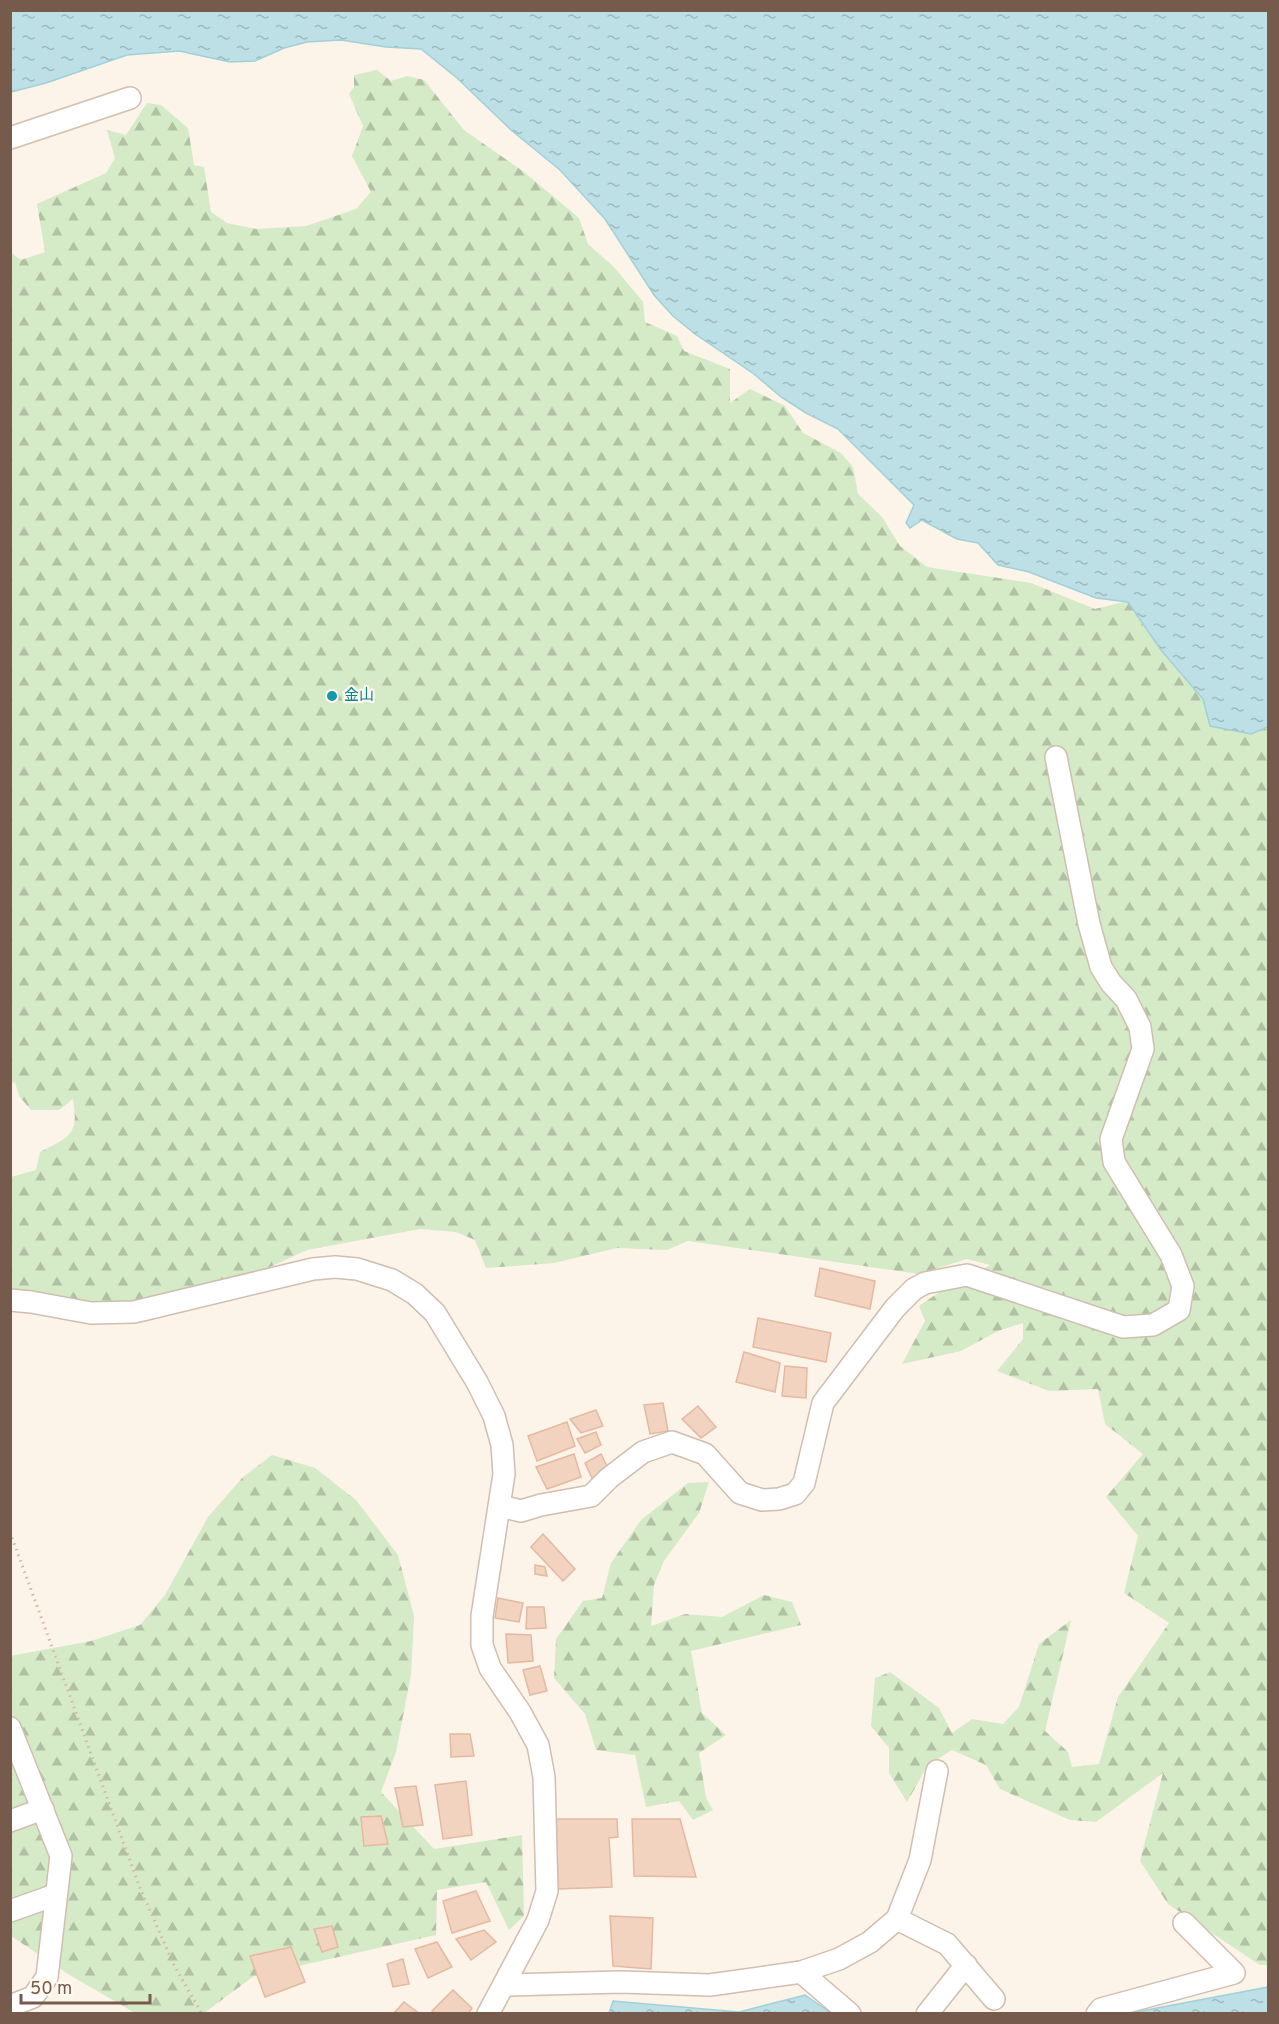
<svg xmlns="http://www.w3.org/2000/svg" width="1279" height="2024" font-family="Overpass,'Noto Sans JP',sans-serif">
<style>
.forest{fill:url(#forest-firs)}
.water{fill:url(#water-ripples);stroke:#a2d0d8;stroke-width:1.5}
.building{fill:#f1d3bf;stroke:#e4b9a0;stroke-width:1.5}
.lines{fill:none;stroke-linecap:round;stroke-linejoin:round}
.minor-casing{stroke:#d0beb0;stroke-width:24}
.path{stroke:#d7b6a2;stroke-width:3;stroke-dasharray:1.5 4.5;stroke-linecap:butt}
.minor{stroke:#fff;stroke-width:21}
.culture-dot{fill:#0f9aa8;stroke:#fff8ee;stroke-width:2}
.labels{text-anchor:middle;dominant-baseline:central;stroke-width:4.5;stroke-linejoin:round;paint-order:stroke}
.culture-label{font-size:15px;fill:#0d838f;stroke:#fff8ee;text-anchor:start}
</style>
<defs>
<pattern id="forest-firs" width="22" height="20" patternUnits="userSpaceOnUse" patternTransform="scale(1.5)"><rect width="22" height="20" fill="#d5eac6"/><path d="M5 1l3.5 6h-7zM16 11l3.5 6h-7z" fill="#b1c1a3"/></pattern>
<pattern id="water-ripples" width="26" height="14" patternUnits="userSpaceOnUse" patternTransform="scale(1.5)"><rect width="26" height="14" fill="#bce0e6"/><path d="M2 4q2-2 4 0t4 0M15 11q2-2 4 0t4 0" fill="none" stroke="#9db9bd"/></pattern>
</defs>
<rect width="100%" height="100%" fill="#fcf4e8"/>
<g class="forest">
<path d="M 377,70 L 391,81 L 407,76 L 424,80 L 464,130 L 524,172 L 579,218 L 588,244 L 614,267 L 643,302 L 645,322 L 677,336 L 684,351 L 730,369 L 730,403 L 750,389 L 785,406 L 803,433 L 841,453 L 853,467 L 858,494 L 882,517 L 900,546 L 927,567 L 1031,583 L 1095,609 L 1128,601 L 1167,657 L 1203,699 L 1210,726 L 1250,734 L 1268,727 L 1268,1965 L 1260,1965 L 1168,1904 L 1140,1861 L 1163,1773 L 1096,1822 L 1070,1820 L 1000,1789 L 986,1765 L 952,1750 L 928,1765 L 907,1802 L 889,1773 L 889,1748 L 871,1726 L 875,1678 L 890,1672 L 939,1708 L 952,1733 L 972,1719 L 1003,1724 L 1019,1707 L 1039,1644 L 1071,1620 L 1045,1731 L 1068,1752 L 1072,1767 L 1099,1764 L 1118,1697 L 1169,1623 L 1124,1593 L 1138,1536 L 1106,1497 L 1143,1454 L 1105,1424 L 1098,1389 L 1049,1391 L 997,1371 L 1023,1339 L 1023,1323 L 998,1331 L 961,1351 L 902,1364 L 925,1321 L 919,1306 L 941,1291 L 960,1283 L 990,1265 L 967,1259 L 919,1274 L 688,1241 L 667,1250 L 617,1248 L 554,1263 L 486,1268 L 475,1240 L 456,1232 L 420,1229 L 307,1250 L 261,1271 L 156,1315 L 11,1294 L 11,1177 L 36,1170 L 40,1152 C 70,1137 79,1135 73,1099 L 59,1110 L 31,1110 L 19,1096 L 15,1082 L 11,1083 L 10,252 L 21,260 L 45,252 L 37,204 L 106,173 L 115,158 L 107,130 L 126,135 L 147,103 L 161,105 L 188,128 L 194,165 L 204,167 L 211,212 L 227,223 L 256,229 L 306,226 L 356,209 L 371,192 L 352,156 L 363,126 L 349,94 L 354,87 L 354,75 Z"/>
<polygon points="272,1455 315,1468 356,1500 398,1555 414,1616 411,1675 396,1752 381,1792 434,1849 522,1835 524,1916 509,1930 486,1882 437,1890 436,1935 254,1976 204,2013 135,2013 68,1974 11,1936 10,1656 91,1641 140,1625 165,1595 208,1517 243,1477"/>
<polygon points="709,1482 699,1513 664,1561 654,1585 651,1626 685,1614 722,1617 764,1595 792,1602 801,1625 691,1651 702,1713 726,1735 699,1753 706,1798 713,1810 693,1820 679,1801 646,1807 635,1755 596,1750 585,1714 554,1678 556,1639 583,1601 602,1598 611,1563 641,1520 688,1483"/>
</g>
<g class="water">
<polygon points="11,10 1268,11 1268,727 1251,734 1210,726 1203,699 1161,650 1128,602 1096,598 1029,572 998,565 978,543 957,539 922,520 910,528 906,523 914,505 838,429 806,413 781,397 754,374 695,334 673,316 654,295 605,219 560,170 511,130 457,78 421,49 386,47 341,40 307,42 284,48 255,61 230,62 179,51 127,55 46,83 11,92"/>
<polygon points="1268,1987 1268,2013 1131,2013"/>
<polygon points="805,1995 831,2013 609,2013 613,2001 739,2012"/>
</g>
<g class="building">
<polygon points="820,1268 875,1281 870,1309 815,1296"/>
<polygon points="758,1318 831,1333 826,1362 753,1347"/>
<polygon points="744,1352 780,1363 775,1392 736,1382"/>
<polygon points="785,1366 807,1368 806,1398 782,1396"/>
<polygon points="663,1403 668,1431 650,1434 644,1405"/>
<polygon points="698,1406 716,1427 701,1438 682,1419"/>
<polygon points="596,1410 603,1426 581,1433 570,1419"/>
<polygon points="567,1422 575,1446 537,1461 528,1436"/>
<polygon points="596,1432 601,1445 585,1453 577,1439"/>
<polygon points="574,1454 581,1477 547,1489 536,1467"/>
<polygon points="601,1454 609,1470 592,1478 585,1463"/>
<polygon points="543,1534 575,1569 563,1581 531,1547"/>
<polygon points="535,1565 545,1567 547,1576 535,1574"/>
<polygon points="498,1598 523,1603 519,1622 495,1618"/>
<polygon points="527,1607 544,1607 546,1628 526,1629"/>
<polygon points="506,1634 531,1635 533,1661 508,1663"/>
<polygon points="540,1666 547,1691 530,1695 523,1670"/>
<polygon points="450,1734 470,1734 474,1756 451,1757"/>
<polygon points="466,1781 472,1835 443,1839 435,1785"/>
<polygon points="416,1786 423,1825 403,1827 395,1788"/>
<polygon points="381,1816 388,1844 364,1846 361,1817"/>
<polygon points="556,1819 617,1819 618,1837 609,1838 612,1887 558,1889"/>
<polygon points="632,1819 680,1819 696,1877 634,1876"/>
<polygon points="476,1891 490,1921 452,1933 443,1901"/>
<polygon points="610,1916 653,1918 651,1969 613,1966"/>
<polygon points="332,1926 338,1947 322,1952 314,1929"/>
<polygon points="484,1930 496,1942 471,1960 456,1939"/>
<polygon points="437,1942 452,1967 428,1978 415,1949"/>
<polygon points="291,1947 305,1982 265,1997 250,1956"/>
<polygon points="403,1959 409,1984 393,1987 387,1964"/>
<polygon points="453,1990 472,2008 468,2014 436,2014 432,2011"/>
<polygon points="404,2002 420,2014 393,2014"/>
</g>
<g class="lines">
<defs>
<g id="minor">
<polyline points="10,138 130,98"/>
<polyline points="10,1300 31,1302 91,1313 134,1312 313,1269 335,1267 357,1269 392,1280 415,1294 435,1313 477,1382 494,1416 502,1445 504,1474 482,1616 482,1645 490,1668 520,1712 538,1745 544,1777 547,1891 538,1920 488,2014"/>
<polyline points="500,1506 521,1511 541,1505 591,1496 609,1478 643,1452 672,1442 705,1454 740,1493 762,1500 779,1499 795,1494 804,1483 823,1403 895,1308 914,1289 925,1283 967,1275 1123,1327 1153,1325 1179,1310 1183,1286 1171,1255 1114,1162 1111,1139 1143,1049 1140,1027 1126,999 1111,983 1101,967 1089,924 1056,757"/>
<polyline points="10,1728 61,1856 47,1977 33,1997 10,2006"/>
<polyline points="10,1821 43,1809"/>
<polyline points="10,1911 55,1895"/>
<polyline points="897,1919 947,1944 994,1999"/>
<polyline points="801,1972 850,2014"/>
<polyline points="504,1985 621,1982 710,1985 801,1972 839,1959 870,1942 897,1919 920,1860 937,1771"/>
<polyline points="927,2014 966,1965"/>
<polyline points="1097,2014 1101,2009 1234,1973 1184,1923"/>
</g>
</defs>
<use href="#minor" class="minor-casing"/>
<polyline class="path" points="10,1532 140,1888 174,1965 202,2014"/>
<use href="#minor" class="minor"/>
</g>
<circle class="culture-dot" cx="332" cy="696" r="6"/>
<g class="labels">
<g class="culture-label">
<text x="344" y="696">金山</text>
</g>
</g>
<rect width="1279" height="2024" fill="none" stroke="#765a4c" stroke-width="24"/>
<path d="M21 1994v9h129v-9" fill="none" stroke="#765a4c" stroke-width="3"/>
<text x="30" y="1994" font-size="18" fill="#765a4c" stroke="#fff8ee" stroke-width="4.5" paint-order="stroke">50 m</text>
</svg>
